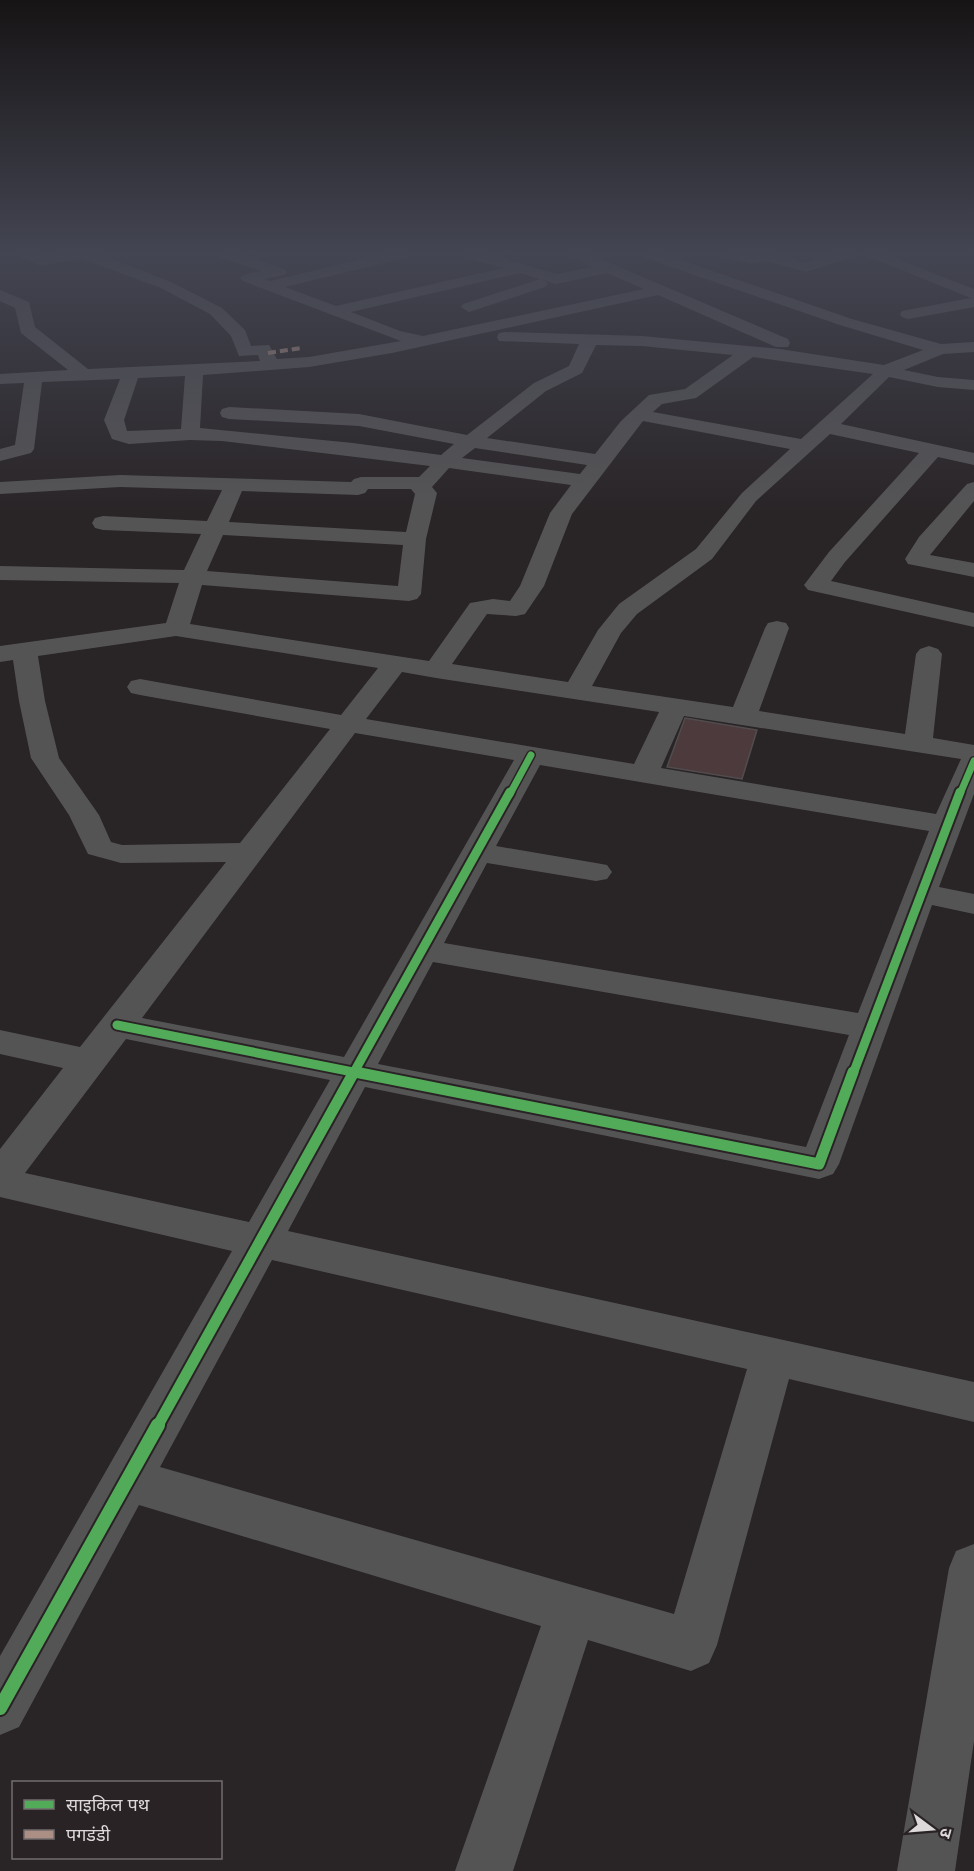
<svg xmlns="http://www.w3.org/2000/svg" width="974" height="1871" font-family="Inter,'Noto Sans Devanagari',sans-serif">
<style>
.building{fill:#4d3a3d;stroke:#514d4e;stroke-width:1.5}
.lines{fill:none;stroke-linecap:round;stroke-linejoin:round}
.minor{fill:#555455;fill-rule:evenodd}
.quiet{stroke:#ac8f84;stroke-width:4;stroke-dasharray:8 4;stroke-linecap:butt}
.cycleway-far3-casing{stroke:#2a2326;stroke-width:10}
.cycleway-far2-casing{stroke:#2a2326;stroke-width:13}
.cycleway-far1-casing{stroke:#2a2326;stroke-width:15}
.cycleway-casing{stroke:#2a2326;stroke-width:18}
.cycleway-far3{stroke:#51ab58;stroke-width:7}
.cycleway-far2{stroke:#51ab58;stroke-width:9}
.cycleway-far1{stroke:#51ab58;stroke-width:11}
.cycleway{stroke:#51ab58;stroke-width:14}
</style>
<rect width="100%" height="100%" fill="#292426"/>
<polygon class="building" points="685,718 757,730 742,779 667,767"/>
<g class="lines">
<g class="minor">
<path d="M 16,254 L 37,254 L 43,257 L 56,254 L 99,254 L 171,282 L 222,308 L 245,330 L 251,346 L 269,345 L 277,359 L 309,357 L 401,341 L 243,281 L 240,278 L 243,275 L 261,271 L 219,257 L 217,254 L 240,254 L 284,269 L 287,272 L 284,275 L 265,279 L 270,281 L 383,254 L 411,254 L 409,257 L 285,287 L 336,306 L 503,268 L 463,257 L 461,254 L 487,254 L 557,274 L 593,267 L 568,254 L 589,254 L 788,339 L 790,343 L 788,347 L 776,347 L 658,295 L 392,353 L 309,367 L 203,375 L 200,428 L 353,443 L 441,455 L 454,444 L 359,426 L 229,419 L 222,417 L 220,413 L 222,409 L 229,407 L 359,414 L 467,435 L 534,383 L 569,366 L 579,344 L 499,341 L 497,337 L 499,333 L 505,332 L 642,336 L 780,349 L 884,365 L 923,350 L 840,325 L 645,258 L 643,254 L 663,254 L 852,319 L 941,344 L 974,342 L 974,352 L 943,354 L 904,370 L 938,377 L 974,380 L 974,390 L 938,387 L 889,377 L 841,424 L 974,453 L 974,465 L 938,457 L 845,562 L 831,581 L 974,613 L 974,627 L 808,590 L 804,585 L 829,552 L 919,453 L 830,434 L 756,501 L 712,559 L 637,614 L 621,633 L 592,686 L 733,707 L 765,628 L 768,623 L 777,621 L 786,623 L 789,628 L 759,711 L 905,734 L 916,654 L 920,649 L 929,646 L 938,649 L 942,654 L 933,738 L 974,745 L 974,794 L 939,887 L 974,894 L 974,914 L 932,905 L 839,1164 L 833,1174 L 819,1179 L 365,1087 L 288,1231 L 974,1382 L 974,1422 L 789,1379 L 717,1645 L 709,1663 L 691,1671 L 588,1640 L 513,1871 L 455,1871 L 541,1626 L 139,1505 L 19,1727 L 0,1735 L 0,1656 L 232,1251 L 0,1197 L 0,1149 L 63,1068 L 0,1054 L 0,1030 L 80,1047 L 226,862 L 121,863 L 88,854 L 69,815 L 31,758 L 19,701 L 13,660 L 0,662 L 0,646 L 166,623 L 179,583 L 0,580 L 0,566 L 184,570 L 201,534 L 103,530 L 95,528 L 92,523 L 95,518 L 103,516 L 207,521 L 222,490 L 120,487 L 0,494 L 0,482 L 120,475 L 351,482 L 354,479 L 361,477 L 419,477 L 430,466 L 222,441 L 190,440 L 129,444 L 112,439 L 104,420 L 120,379 L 42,382 L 34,449 L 31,453 L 0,461 L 0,449 L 15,445 L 24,383 L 0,384 L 0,374 L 68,370 L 21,333 L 15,308 L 0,301 L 0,290 L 29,302 L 35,327 L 88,369 L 260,361 L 258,355 L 239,356 L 231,336 L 210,314 L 161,288 L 80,258 L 42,266 ZM 520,273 L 556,284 L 607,273 L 644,289 L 423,336 L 400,331 L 351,312 ZM 596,345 L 642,346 L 733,355 L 685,389 L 649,395 L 621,421 L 595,454 L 487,438 L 546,391 L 582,373 ZM 753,357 L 873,374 L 801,439 L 653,412 L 662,404 L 696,398 ZM 185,376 L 181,429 L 127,431 L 124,420 L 138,378 ZM 643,421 L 790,449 L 742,493 L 696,549 L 619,604 L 598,630 L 568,682 L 452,664 L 487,614 L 516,616 L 525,614 L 544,586 L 572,514 ZM 475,448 L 587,465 L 580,474 L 462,458 ZM 449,468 L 571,485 L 550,513 L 520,586 L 510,601 L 493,599 L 470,603 L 429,661 L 190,624 L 202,585 L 409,601 L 417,599 L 421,594 L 426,539 L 437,493 L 432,487 ZM 368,489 L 411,489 L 415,494 L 406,532 L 229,522 L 242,491 L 358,495 L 365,493 ZM 223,535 L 403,545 L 398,586 L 207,571 ZM 176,636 L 378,668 L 341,715 L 140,679 L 131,681 L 127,687 L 131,693 L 140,695 L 330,729 L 240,843 L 122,845 L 111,842 L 99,815 L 59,758 L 45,701 L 38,656 ZM 402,672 L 436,678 L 659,712 L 634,764 L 366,719 ZM 684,716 L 961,759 L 936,814 L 661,768 ZM 355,733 L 514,760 L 344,1057 L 142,1018 ZM 540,765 L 929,831 L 858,1013 L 444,943 L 487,863 L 596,881 L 607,879 L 612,872 L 607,865 L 596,863 L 496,846 ZM 433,962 L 849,1035 L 806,1147 L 378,1064 ZM 126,1039 L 330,1080 L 249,1222 L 25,1173 ZM 272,1260 L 747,1369 L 674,1614 L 160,1467 Z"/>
<polygon points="724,254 776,254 806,263 831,254 854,254 852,257 806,272 766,261 752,264 726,257"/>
<polygon points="862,254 884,254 974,289 974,307 908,319 902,317 900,314 902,311 971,298"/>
<polygon points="540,279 545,281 548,284 545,287 469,312 461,307 463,304"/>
<polygon points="974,482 974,501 930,555 974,563 974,577 908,564 905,559 919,537 967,484"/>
<polygon points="974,1544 974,1741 955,1871 897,1871 949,1568 956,1551"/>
</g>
<polyline class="quiet" points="268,353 301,348"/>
<defs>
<g id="cycleway-far3">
<polyline points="510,794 531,755"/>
<polyline points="960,794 974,761"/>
</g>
<g id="cycleway-far2">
<polyline points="117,1025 363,1074"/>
<polyline points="353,1074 510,792"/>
<polyline points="853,1074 960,792"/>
</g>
<g id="cycleway-far1">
<polyline points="355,1072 819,1164 853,1072"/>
<polyline points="157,1427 354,1072"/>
</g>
<polyline id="cycleway" points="0,1708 158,1425"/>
</defs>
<use href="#cycleway-far3" class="cycleway-far3-casing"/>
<use href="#cycleway-far2" class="cycleway-far2-casing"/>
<use href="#cycleway-far1" class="cycleway-far1-casing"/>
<use href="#cycleway" class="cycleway-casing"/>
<use href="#cycleway-far3" class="cycleway-far3"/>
<use href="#cycleway-far2" class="cycleway-far2"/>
<use href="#cycleway-far1" class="cycleway-far1"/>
<use href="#cycleway" class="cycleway"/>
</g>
<linearGradient id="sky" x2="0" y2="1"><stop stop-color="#171415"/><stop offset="0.49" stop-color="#434552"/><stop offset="1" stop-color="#434552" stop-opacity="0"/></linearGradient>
<rect width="974" height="516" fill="url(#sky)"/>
<rect x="12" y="1781" width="210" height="78" fill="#2a2326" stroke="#726c6e" stroke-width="1.5"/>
<rect x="24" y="1800" width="30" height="9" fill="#51ab58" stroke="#726c6e" stroke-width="1.5"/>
<text x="66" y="1811" font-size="18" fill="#ddd9db">साइकिल पथ</text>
<rect x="24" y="1830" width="30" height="9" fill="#ac8f84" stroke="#726c6e" stroke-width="1.5"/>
<text x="66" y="1841" font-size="18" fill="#ddd9db">पगडंडी</text>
<g transform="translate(932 1829) rotate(106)" stroke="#2a2326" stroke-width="4.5" paint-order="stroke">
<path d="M0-4.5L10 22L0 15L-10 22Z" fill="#ddd9db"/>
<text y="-9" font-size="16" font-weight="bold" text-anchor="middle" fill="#ddd9db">उ</text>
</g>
</svg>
